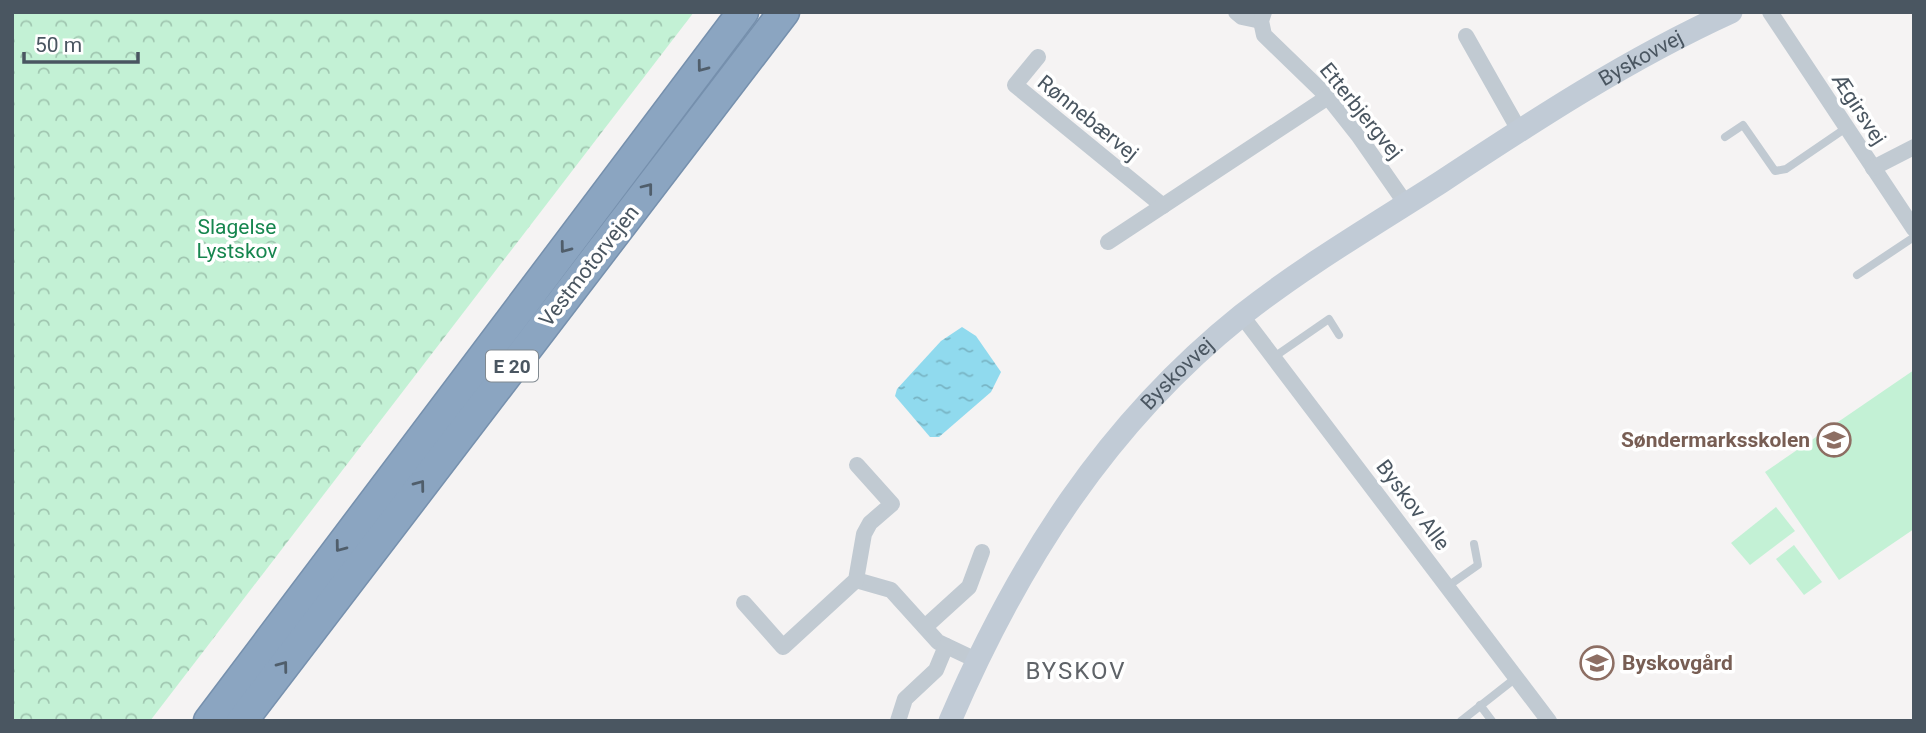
<svg xmlns="http://www.w3.org/2000/svg" width="1926" height="733" font-family="Roboto,sans-serif">
<style>
.forest{fill:url(#forest-crowns)}
.garden{fill:#c3f1d5}
.water{fill:url(#water-ripples)}
.lines{fill:none;stroke-linecap:round;stroke-linejoin:round}
.highway-casing{stroke:#7690ad;stroke-width:33}
.lane{stroke:#c1cad2;stroke-width:8}
.street{stroke:#c1cad2;stroke-width:16}
.secondary{stroke:#c1cbd6;stroke-width:23}
.highway{stroke:#8ba5c1;stroke-width:30}
.oneway{stroke:#505e6b}
.labels{text-anchor:middle;dominant-baseline:central;stroke-width:7;stroke-linejoin:round;paint-order:stroke}
.shield{fill:#fff;stroke:#808990;stroke-width:2}
.shield-label{font-size:19px;font-weight:bold;fill:#4a5661}
.street-label{font-size:21px;fill:#4a5661;stroke:#fff}
.park-label{font-size:21px;fill:#17864f;stroke:#fff}
.education-label{font-size:21px;font-weight:bold;fill:#785e54;stroke:#fff;text-anchor:end}
.quarter-label{font-size:24px;letter-spacing:2px;fill:#5f6368;stroke:#fff}
</style>
<defs>
<pattern id="forest-crowns" width="20" height="18" patternUnits="userSpaceOnUse" patternTransform="scale(1.75)"><rect width="20" height="18" fill="#c3f1d5"/><path d="M2 6a3 3 0 1 1 6 0M12 15a3 3 0 1 1 6 0" fill="none" stroke="#a0c6b0"/></pattern>
<pattern id="water-ripples" width="26" height="14" patternUnits="userSpaceOnUse" patternTransform="scale(1.75)"><rect width="26" height="14" fill="#90daee"/><path d="M2 4q2-2 4 0t4 0M15 11q2-2 4 0t4 0" fill="none" stroke="#78b4c4"/></pattern>
</defs>
<rect width="100%" height="100%" fill="#f5f3f3"/>
<polygon class="forest" points="12,12 694,12 150,721 12,721"/>
<g class="garden">
<polygon points="1914,370 1914,529 1839,580 1765,472"/>
<polygon points="1776,507 1795,531 1750,565 1731,543"/>
<polygon points="1794,545 1822,582 1804,595 1776,559"/>
</g>
<polygon class="water" points="962,327 976,336 1001,372 991,392 939,437 930,437 895,396 897,389 941,341"/>
<g class="lines">
<defs>
<g id="highway">
<polyline points="209,721 743,12"/>
<polyline points="242,721 784,12"/>
</g>
</defs>
<use href="#highway" class="highway-casing"/>
<g class="lane">
<polyline points="1725,137 1743,125 1775,171 1786,169 1846,128"/>
<polyline points="1857,275 1914,237"/>
<polyline points="1274,357 1329,319 1339,335"/>
<polyline points="1448,586 1478,565 1474,544"/>
<polyline points="1480,705 1492,721"/>
<polyline points="1461,721 1517,677"/>
</g>
<g class="street">
<polyline points="1236,12 1242,17 1261,21"/>
<polyline points="1264,12 1261,21 1264,35 1328,97 1358,135 1406,204"/>
<polyline points="1770,12 1914,229"/>
<polyline points="1466,36 1519,130"/>
<polyline points="1038,57 1015,85 1163,206"/>
<polyline points="1873,168 1914,147"/>
<polyline points="1108,242 1328,97"/>
<polyline points="1242,316 1549,721"/>
<polyline points="856,580 891,590 938,642 976,660"/>
<polyline points="744,603 783,647 856,580 864,534 870,523 892,504 857,465"/>
<polyline points="925,627 969,587 982,552"/>
<polyline points="898,721 905,699 936,670 946,646"/>
</g>
<path class="secondary" id="s1" d="M 950,721 C 1018,563 1106,424 1242,315 C 1304,266 1374,225 1441,182 C 1535,120 1628,59 1731,12"/>
<use href="#highway" class="highway"/>
</g>
<defs><path id="oneway-chevron" d="M-2-3.5L2.5 0L-2 3.5" fill="none" stroke-width="1.6" stroke-linecap="round" stroke-linejoin="round" transform="scale(1.75)"/></defs>
<g class="oneway">
<use href="#oneway-chevron" transform="translate(702 67) rotate(127)"/>
<use href="#oneway-chevron" transform="translate(648 188) rotate(-52)"/>
<use href="#oneway-chevron" transform="translate(565 248) rotate(127)"/>
<use href="#oneway-chevron" transform="translate(420 485) rotate(-53)"/>
<use href="#oneway-chevron" transform="translate(340 547) rotate(127)"/>
<use href="#oneway-chevron" transform="translate(283 666) rotate(-53)"/>
</g>
<defs>
<symbol id="school-ring" viewBox="-11 -11 22 22"><circle r="9.5" fill="#fff" stroke="#8d6e63" stroke-width="1.5"/><path d="M0-5L7-2L0 1L-7-2ZM-4 1L0 2.5L4 1V4Q0 6-4 4Z" fill="#8d6e63"/></symbol>
</defs>
<g fill-rule="evenodd">
<use href="#school-ring" x="1815" y="421" width="38" height="38"/>
<use href="#school-ring" x="1578" y="644" width="38" height="38"/>
</g>
<g class="labels">
<rect class="shield" x="486" y="350.5" width="52" height="31" rx="5"/>
<g class="shield-label">
<text x="512" y="366">E 20</text>
</g>
<g class="street-label">
<text stroke="none"><textPath href="#s1" startOffset="980">Byskovvej</textPath></text>
<text transform="translate(1859 109) rotate(57)">Ægirsvej</text>
<text transform="translate(1361 111) rotate(51)">Etterbjergvej</text>
<text transform="translate(1088 118) rotate(39)">Rønnebærvej</text>
<text transform="translate(589 266) rotate(-52)">Vestmotorvejen</text>
<text stroke="none"><textPath href="#s1" startOffset="418">Byskovvej</textPath></text>
<text transform="translate(1413 505) rotate(53)">Byskov Alle</text>
</g>
<g class="park-label">
<text x="237" y="227">Slagelse<tspan x="237" dy="24">Lystskov</tspan></text>
</g>
<g class="education-label">
<text x="1810" y="440">Søndermarksskolen</text>
<text x="1622" y="663" text-anchor="start">Byskovgård</text>
</g>
<g class="quarter-label">
<text x="1076" y="671">BYSKOV</text>
</g>
</g>
<rect width="1926" height="733" fill="none" stroke="#4a5661" stroke-width="28"/>
<path d="M24 52v10h114v-10" fill="none" stroke="#4a5661" stroke-width="3.5"/>
<text x="35" y="52" font-size="21" fill="#4a5661" stroke="#ffffff" stroke-width="5" paint-order="stroke">50 m</text>
</svg>
